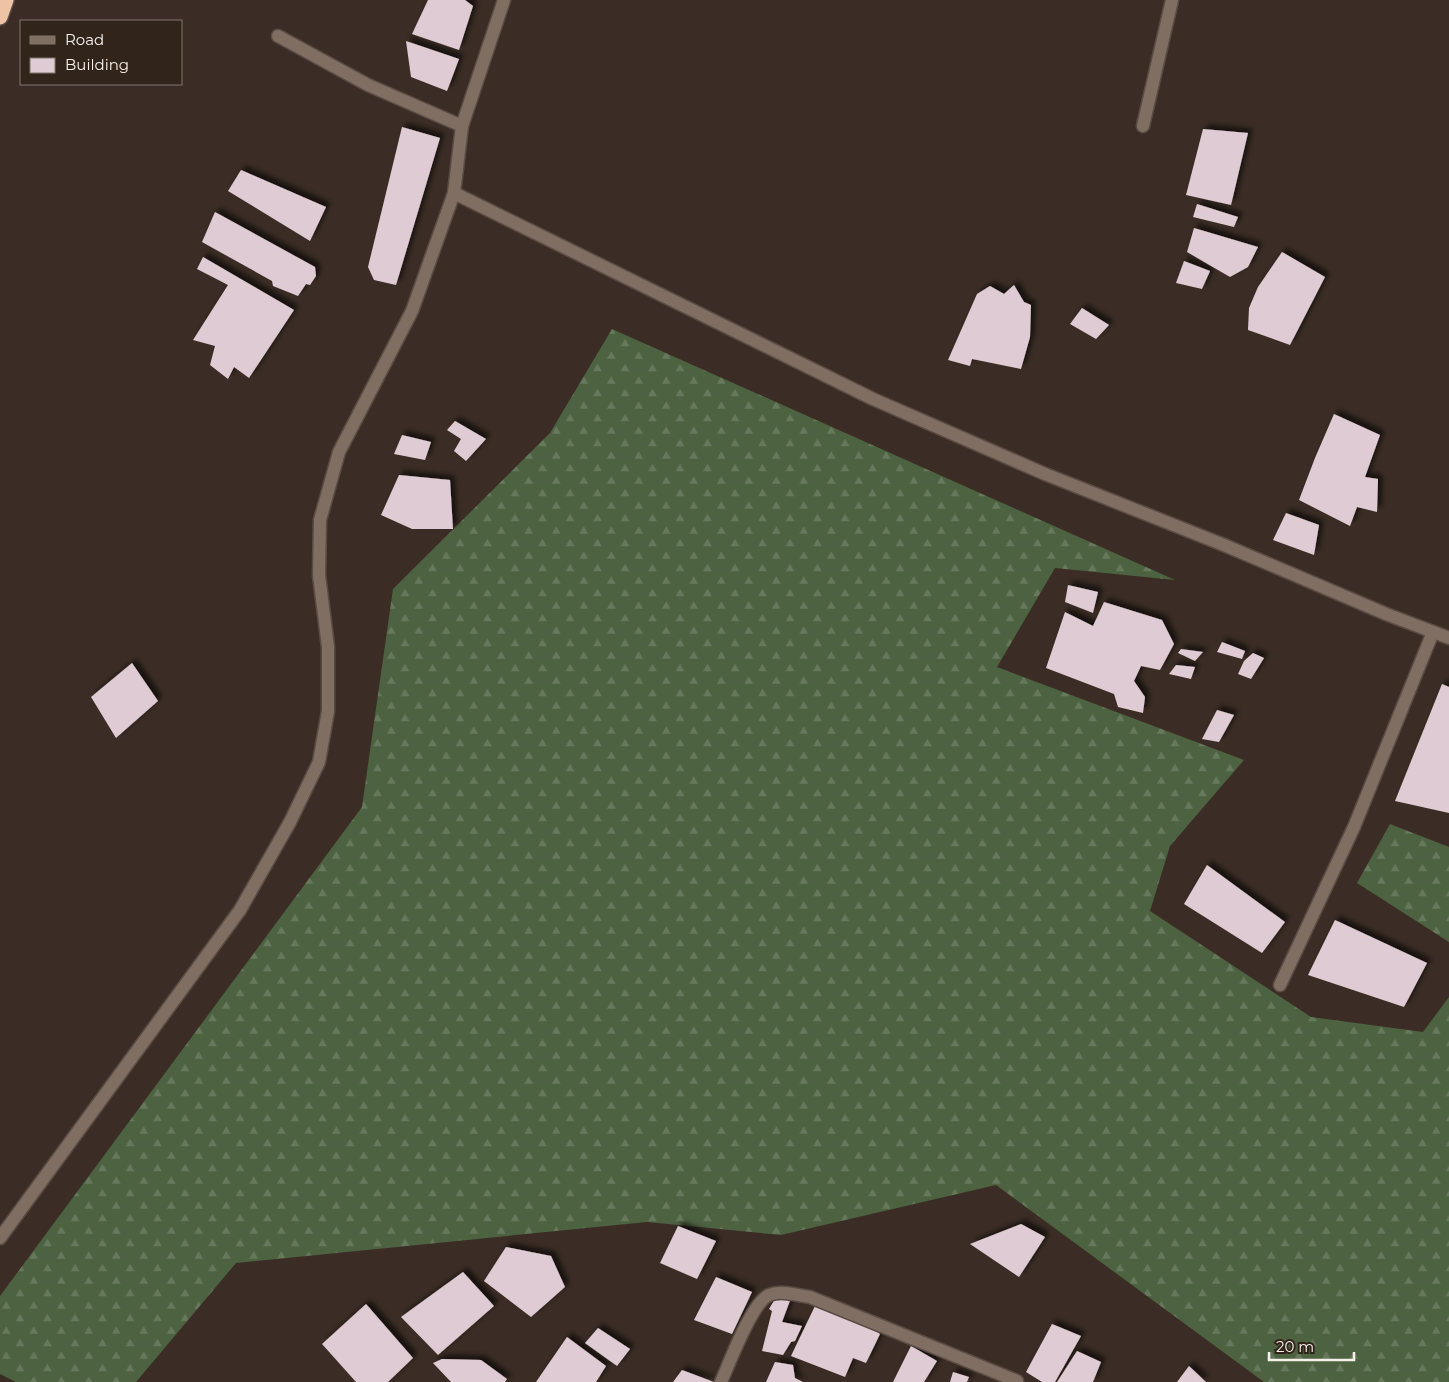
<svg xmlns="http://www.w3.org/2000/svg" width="1449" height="1382" font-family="Montserrat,sans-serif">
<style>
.forest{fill:url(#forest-firs)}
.building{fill:#dfcbd3;filter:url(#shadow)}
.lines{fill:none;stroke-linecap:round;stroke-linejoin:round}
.minor-casing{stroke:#594c45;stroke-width:15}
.motorway-casing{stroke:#594c45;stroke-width:18}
.minor{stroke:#806e62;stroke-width:12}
.motorway{stroke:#eec3a4;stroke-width:15}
</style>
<defs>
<pattern id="forest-firs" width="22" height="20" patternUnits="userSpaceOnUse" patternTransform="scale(1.25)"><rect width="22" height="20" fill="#4c6240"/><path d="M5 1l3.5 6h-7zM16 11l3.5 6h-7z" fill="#67795c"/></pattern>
<filter id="shadow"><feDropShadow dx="4.5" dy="-4.5" stdDeviation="2.5" flood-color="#0009"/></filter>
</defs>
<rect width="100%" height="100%" fill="#3b2d25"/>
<g class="forest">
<polygon points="612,329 1175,580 1055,568 997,667 1244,760 1170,846 1150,911 1311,1017 1423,1032 1449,997 1449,1382 1264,1382 996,1185 781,1235 647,1222 236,1263 136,1382 16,1382 0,1374 0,1296 362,807 393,589 550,433"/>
<polygon points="1390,824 1449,847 1449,942 1357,883"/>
</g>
<g class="building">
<polygon points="428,0 465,0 473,6 459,50 412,34"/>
<polygon points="406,41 459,59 447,91 411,77"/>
<polygon points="402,127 440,138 396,285 374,280 368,267"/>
<polygon points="1203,129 1248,133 1231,205 1186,195"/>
<polygon points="241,170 326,207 310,241 228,191"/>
<polygon points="1197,204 1238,217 1234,227 1193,217"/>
<polygon points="215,212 315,267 316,276 310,285 306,284 298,296 273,286 272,281 202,242"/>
<polygon points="1194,228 1258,247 1248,267 1230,277 1187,252"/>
<polygon points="1282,252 1325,277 1290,345 1248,330 1249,308 1258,287"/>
<polygon points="203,257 294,310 249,378 234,367 228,379 210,365 215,346 193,340 228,285 197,269"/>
<polygon points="1184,261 1210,271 1202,289 1176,283"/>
<polygon points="1014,285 1024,302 1031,305 1030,337 1021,369 972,359 970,366 948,360 977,294 990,286 1004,294"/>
<polygon points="1082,308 1109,325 1096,339 1070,324"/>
<polygon points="1334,414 1380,435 1365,477 1378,479 1377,512 1357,507 1350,526 1299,500 1315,458"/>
<polygon points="455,421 486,439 466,461 454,451 461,439 447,430"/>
<polygon points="402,435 431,442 425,460 394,454"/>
<polygon points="399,475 450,480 453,529 412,529 381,515"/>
<polygon points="1286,513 1319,525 1314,555 1273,540"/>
<polygon points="1068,585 1098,592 1093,613 1065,602"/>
<polygon points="1104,602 1162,620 1174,644 1160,670 1141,666 1134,681 1145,697 1143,713 1118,707 1114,694 1046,668 1065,612 1093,626"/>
<polygon points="1222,642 1245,651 1242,659 1217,652"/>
<polygon points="1181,649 1203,652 1195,661 1178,653"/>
<polygon points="1253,653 1264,658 1251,679 1238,674 1244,661"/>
<polygon points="132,663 158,701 116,738 91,697"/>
<polygon points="1176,665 1195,667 1191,679 1169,674"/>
<polygon points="1442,684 1449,687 1449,813 1395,801"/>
<polygon points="1217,710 1234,715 1219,742 1202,739"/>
<polygon points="1207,865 1285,922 1262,953 1184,904"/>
<polygon points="1335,920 1427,963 1404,1007 1308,975"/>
<polygon points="1021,1224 1045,1237 1019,1277 970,1244"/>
<polygon points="678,1226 716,1241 697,1279 660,1263"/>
<polygon points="506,1247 551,1256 565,1287 531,1317 484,1281"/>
<polygon points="463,1272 494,1306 438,1355 401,1317"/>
<polygon points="716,1277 752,1292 732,1334 694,1320"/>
<polygon points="791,1298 782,1322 802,1326 795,1341 791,1342 783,1355 762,1351 772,1311 769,1309 775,1299"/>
<polygon points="366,1304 413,1358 388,1382 356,1382 322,1344"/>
<polygon points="815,1306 866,1324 880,1334 866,1363 853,1358 845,1377 791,1356"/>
<polygon points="1052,1324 1081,1336 1055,1382 1042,1382 1026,1372"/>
<polygon points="598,1328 630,1349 617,1366 585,1343"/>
<polygon points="567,1337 606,1366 596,1382 536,1382"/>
<polygon points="911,1346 937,1361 924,1382 893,1382"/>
<polygon points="1077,1351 1101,1362 1093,1382 1057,1382"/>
<polygon points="442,1359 481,1360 507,1379 505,1382 451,1382 433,1363"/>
<polygon points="775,1362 793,1365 795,1378 803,1382 766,1382"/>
<polygon points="1189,1366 1206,1382 1177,1382"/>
<polygon points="682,1370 714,1382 673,1382"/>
<polygon points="953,1372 969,1377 967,1382 950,1382"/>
</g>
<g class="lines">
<defs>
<g id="minor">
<polyline points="278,36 368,85 462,126"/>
<polyline points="1143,126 1172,0"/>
<polyline points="454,193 873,399 1045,474 1224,545 1386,614 1449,638"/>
<polyline points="1280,985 1354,827 1433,632"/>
<polyline points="0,1238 240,910 290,822 319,762 328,711 328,647 319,575 320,520 339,452 412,311 454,193 462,126 504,0"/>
<path d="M 721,1382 C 729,1364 752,1302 769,1295 C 782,1290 796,1295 810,1297 L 1017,1381"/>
</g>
<polyline id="motorway" points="0,17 6,0"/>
</defs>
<use href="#minor" class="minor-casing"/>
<use href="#motorway" class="motorway-casing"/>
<use href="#minor" class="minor"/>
<use href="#motorway" class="motorway"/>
</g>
<rect x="20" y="20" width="162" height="65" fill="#30241b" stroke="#80766e"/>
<rect x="30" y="36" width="25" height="8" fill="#806e62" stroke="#80766e"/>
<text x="65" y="45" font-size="15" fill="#f8f0ea">Road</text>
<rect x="30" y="58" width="25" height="15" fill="#dfcbd3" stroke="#80766e"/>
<text x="65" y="70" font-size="15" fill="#f8f0ea">Building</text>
<path d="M1269 1352v8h85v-8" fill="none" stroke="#f8f0ea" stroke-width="2.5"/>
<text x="1276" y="1352" font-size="15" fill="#f8f0ea" stroke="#30241b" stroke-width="4" paint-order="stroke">20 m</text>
</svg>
